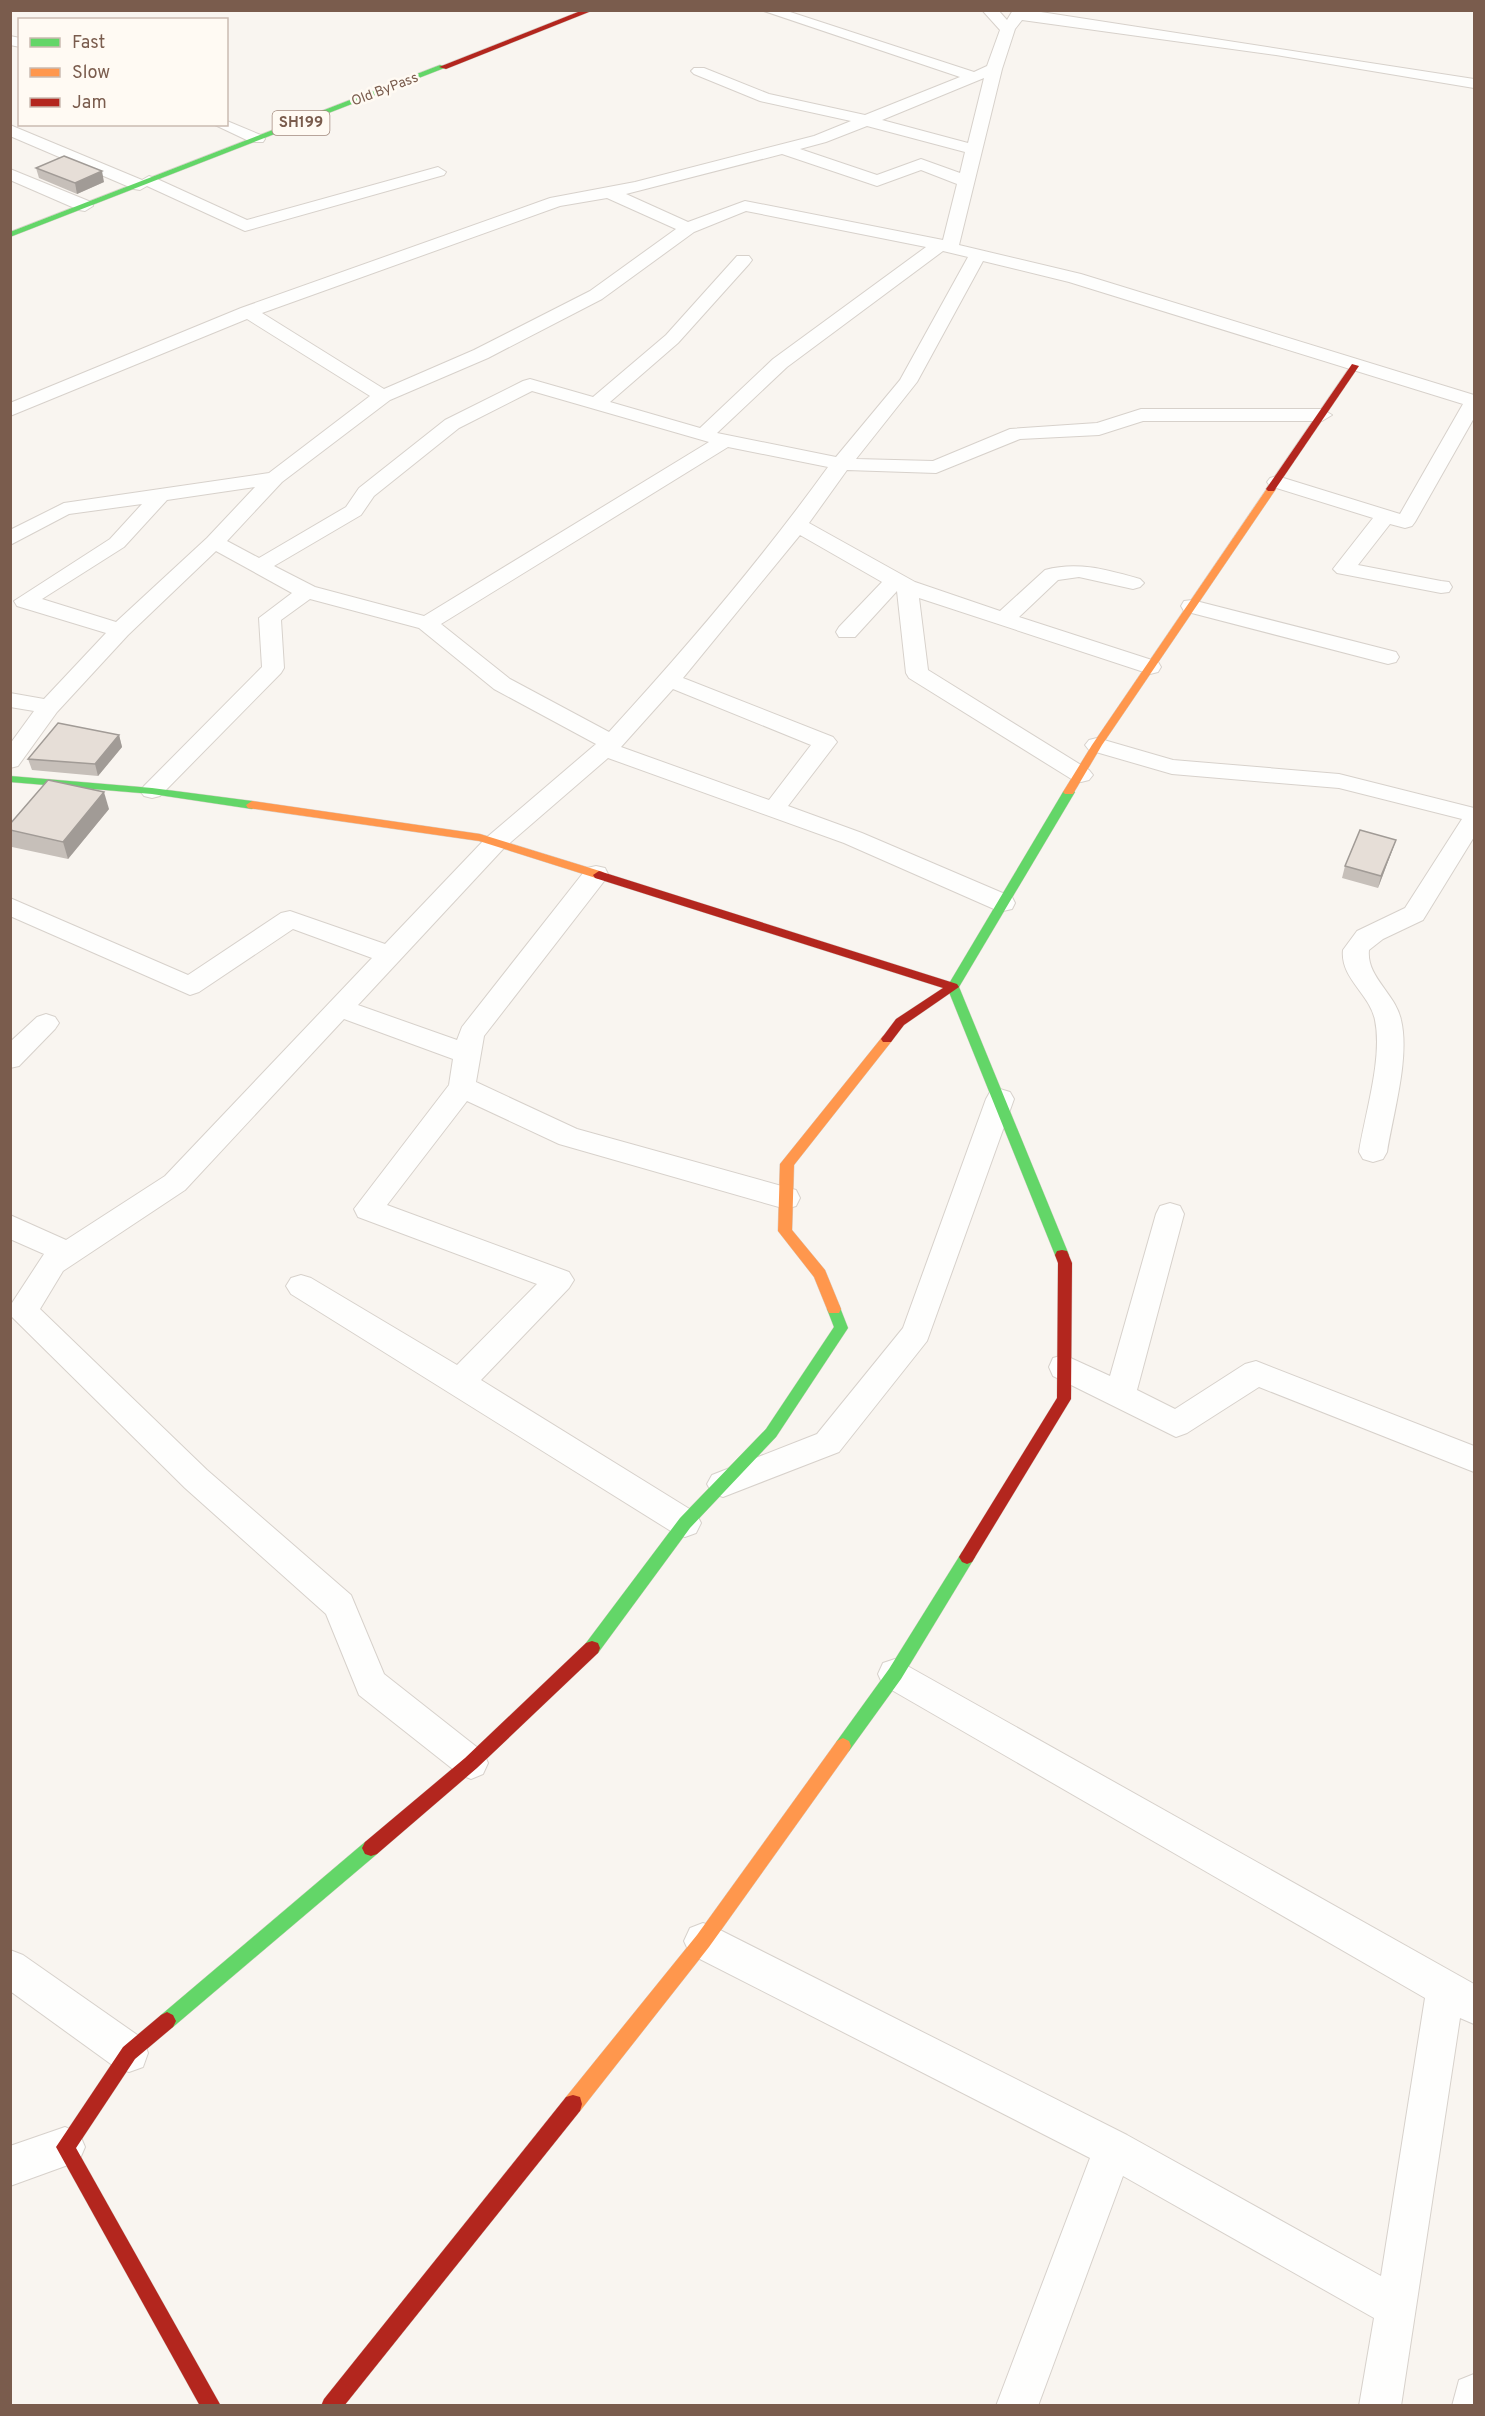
<svg xmlns="http://www.w3.org/2000/svg" width="1485" height="2416" font-family="Overpass,sans-serif">
<style>
.lines{fill:none;stroke-linecap:round;stroke-linejoin:round}
.street-casing{stroke:#d7d1cb;stroke-width:2}
.fast-casing{stroke:#d9d2cb;stroke-width:1}
.slow-casing{stroke:#d9d2cb;stroke-width:1}
.jam-casing{stroke:#d9d2cb;stroke-width:1}
.street{fill:#fefefd;fill-rule:evenodd}
.fast{fill:#63d668;fill-rule:evenodd}
.slow{fill:#ff974d;fill-rule:evenodd}
.jam{fill:#b3261e;fill-rule:evenodd}
.wall{fill:#c6bfb9}
.shaded-wall{fill:#a19b96}
.building{fill:#e6ded7;stroke:#a19b96;stroke-width:1.5}
.labels{text-anchor:middle;dominant-baseline:central;stroke-width:5;stroke-linejoin:round;paint-order:stroke}
.far-street-label{font-size:14px;fill:#7a5c4d;stroke:#fffaf3}
.shield{fill:#fffaf3;stroke:#a28b7f;stroke-width:1.5}
.shield-label{font-size:15px;font-weight:bold;fill:#7a5c4d}
</style>
<rect width="100%" height="100%" fill="#f9f5f0"/>
<g class="lines">
<defs>
<g id="street">
<path d="M 761,10 L 784,10 L 974,72 L 987,66 L 1000,30 L 982,10 L 998,10 L 1007,20 L 1013,10 L 1028,10 L 1474,79 L 1474,88 L 1276,55 L 1022,20 L 1015,29 L 1002,69 L 959,245 L 1081,274 L 1474,395 L 1474,418 L 1415,522 L 1412,526 L 1405,528 L 1390,524 L 1358,565 L 1441,581 L 1449,582 L 1452,587 L 1449,592 L 1441,593 L 1337,573 L 1333,569 L 1373,518 L 1270,486 L 1267,482 L 1270,478 L 1277,476 L 1400,514 L 1463,404 L 1069,282 L 983,261 L 917,382 L 856,459 L 933,461 L 1010,429 L 1097,423 L 1141,409 L 1322,409 L 1332,415 L 1322,421 L 1143,421 L 1099,435 L 1020,439 L 936,473 L 847,470 L 809,523 L 915,582 L 1000,611 L 1045,570 C 1078,561 1108,570 1140,579 L 1144,583 L 1140,587 L 1133,589 L 1079,577 L 1058,580 L 1019,617 L 1158,662 L 1161,667 L 1158,672 L 1150,674 L 919,598 L 928,670 L 1089,770 L 1093,775 L 1089,780 L 1081,782 L 1073,780 L 909,678 L 906,673 L 897,591 L 855,637 L 839,637 L 836,632 L 839,627 L 882,582 L 800,535 L 683,678 L 833,737 L 837,742 L 788,806 L 862,833 L 1012,897 L 1015,903 L 1012,909 L 1003,911 L 994,909 L 844,843 L 608,758 L 504,848 L 358,1005 L 457,1040 L 462,1027 L 587,868 L 596,866 L 605,868 L 608,874 L 605,880 L 484,1036 L 476,1082 L 577,1129 L 796,1190 L 800,1198 L 796,1206 L 786,1209 L 559,1144 L 467,1101 L 387,1205 L 569,1272 L 574,1280 L 569,1288 L 481,1380 L 696,1513 L 701,1523 L 696,1533 L 685,1537 L 674,1533 L 291,1294 L 286,1286 L 291,1278 L 301,1275 L 311,1278 L 457,1365 L 537,1284 L 358,1217 L 354,1209 L 449,1085 L 453,1059 L 344,1019 L 185,1190 L 63,1271 L 40,1309 L 207,1470 L 351,1595 L 384,1674 L 483,1752 L 488,1763 L 483,1774 L 471,1779 L 459,1774 L 359,1695 L 326,1614 L 185,1488 L 10,1315 L 12,1303 L 44,1254 L 10,1239 L 10,1215 L 66,1240 L 165,1176 L 372,958 L 293,929 L 199,992 L 190,995 L 10,916 L 10,898 L 188,975 L 281,913 L 290,911 L 385,944 L 486,838 L 596,744 L 494,689 L 419,628 L 310,599 L 281,620 L 284,668 L 281,673 L 160,796 L 152,798 L 144,796 L 140,791 L 144,786 L 262,667 L 259,618 L 292,593 L 216,551 L 128,635 L 57,712 L 18,766 L 10,768 L 10,744 L 34,711 L 10,707 L 10,693 L 44,699 L 106,633 L 17,606 L 14,601 L 110,539 L 142,504 L 69,514 L 10,545 L 10,530 L 64,503 L 269,473 L 370,396 L 247,319 L 10,416 L 10,403 L 241,308 L 550,198 L 635,182 L 814,136 L 851,121 L 760,101 L 694,74 L 691,71 L 694,68 L 704,68 L 769,94 L 865,115 L 960,77 ZM 984,78 L 968,143 L 882,120 ZM 867,126 L 965,152 L 960,173 L 921,159 L 877,175 L 800,149 L 826,142 ZM 782,154 L 877,186 L 921,170 L 957,184 L 943,240 L 745,201 L 688,222 L 626,194 ZM 607,198 L 676,229 L 590,291 L 474,350 L 384,389 L 262,313 L 560,206 ZM 746,211 L 926,247 L 773,359 L 700,428 L 610,402 L 678,343 L 749,264 L 752,260 L 749,256 L 737,256 L 666,335 L 593,397 L 530,379 L 523,381 L 445,420 L 359,488 L 346,507 L 259,558 L 227,541 L 282,482 L 390,400 L 488,358 L 602,299 L 694,232 ZM 943,251 L 968,257 L 900,380 L 836,457 L 717,433 L 787,367 ZM 532,391 L 709,442 L 424,616 L 315,587 L 274,566 L 361,515 L 374,496 L 459,428 ZM 728,447 L 828,467 C 761,560 686,648 609,732 L 510,679 L 441,624 ZM 255,487 L 207,538 L 116,622 L 42,599 L 124,547 L 167,500 ZM 673,689 L 811,745 L 769,800 L 621,747 Z"/>
<polygon points="10,36 20,38 20,47 10,45"/>
<polygon points="227,121 263,136 265,139 263,142 251,142 213,124 226,124"/>
<polygon points="10,125 142,180 149,176 155,178 247,220 438,167 446,172 444,175 245,231 147,186 140,190 134,189 10,136"/>
<polygon points="10,169 91,202 93,206 85,211 79,210 10,180"/>
<polygon points="1192,600 1396,652 1399,657 1396,662 1388,664 1184,611 1181,606 1184,601"/>
<path d="M 1097,738 L 1173,760 L 1339,774 L 1474,808 L 1474,837 L 1423,920 L 1383,939 L 1369,950 C 1366,977 1396,994 1401,1020 C 1410,1057 1393,1114 1387,1152 L 1383,1159 L 1373,1162 L 1363,1159 L 1359,1152 C 1365,1114 1383,1058 1375,1020 C 1370,994 1340,978 1343,950 L 1357,931 L 1405,908 L 1462,819 L 1339,788 L 1172,774 L 1089,750 L 1085,745 L 1089,740 Z"/>
<polygon points="46,1014 55,1017 59,1023 55,1029 19,1066 10,1068 10,1042 37,1017"/>
<polygon points="1000,1089 1010,1092 1014,1099 927,1341 839,1452 723,1497 712,1493 707,1484 712,1475 817,1434 903,1328 986,1099 990,1092"/>
<polygon points="1170,1203 1180,1206 1184,1214 1137,1390 1175,1409 1245,1364 1256,1361 1474,1446 1474,1472 1259,1387 1187,1433 1176,1437 1053,1376 1049,1367 1053,1358 1064,1355 1110,1376 1156,1214 1160,1206"/>
<polygon points="895,1659 1474,1984 1474,2024 1460,2018 1401,2406 1359,2406 1374,2318 1123,2176 1038,2406 996,2406 1090,2158 690,1954 684,1941 690,1928 703,1923 716,1928 1127,2135 1381,2276 1425,1998 883,1685 878,1674 883,1663"/>
<polygon points="10,1950 23,1955 143,2039 148,2053 143,2067 129,2072 115,2067 10,1991"/>
<polygon points="65,2127 79,2133 85,2147 79,2161 10,2186 10,2146"/>
<polygon points="1474,2374 1474,2406 1452,2406 1459,2380"/>
</g>
<g id="fast">
<polygon points="440,65 447,67 10,237 10,232"/>
<polygon points="10,776 152,788 252,801 258,805 252,809 152,794 10,782"/>
<polygon points="1069,788 1075,792 959,987 1069,1255 1067,1259 1057,1259 1055,1255 947,987 1063,792"/>
<polygon points="834,1303 839,1305 848,1328 776,1437 690,1528 598,1653 592,1655 586,1653 584,1648 586,1643 680,1518 766,1429 834,1327 827,1309 829,1305"/>
<polygon points="967,1550 972,1552 975,1557 972,1562 901,1679 849,1751 843,1754 837,1751 835,1746 837,1741 889,1669 962,1552"/>
<polygon points="371,1840 377,1842 380,1848 377,1854 173,2027 167,2030 161,2027 158,2021 161,2015 365,1842"/>
</g>
<g id="slow">
<polygon points="1268,487 1276,489 1102,745 1073,794 1065,794 1063,792 1092,745"/>
<polygon points="252,801 480,834 603,872 605,875 599,879 479,841 248,808 246,805"/>
<polygon points="887,1035 893,1039 891,1042 794,1165 792,1230 825,1270 841,1309 839,1313 829,1313 827,1309 814,1277 778,1231 780,1164 883,1036"/>
<polygon points="843,1738 849,1741 851,1746 849,1751 709,1947 580,2111 573,2113 566,2111 564,2104 566,2097 697,1935 837,1741"/>
</g>
<g id="jam">
<polygon points="583,10 594,10 446,69 439,67"/>
<polygon points="1352,364 1359,366 1274,491 1268,491 1266,489"/>
<polygon points="599,871 957,984 959,987 904,1025 891,1042 883,1042 881,1039 896,1019 943,988 595,878 593,875"/>
<polygon points="1062,1250 1067,1251 1072,1263 1071,1399 972,1562 967,1564 962,1562 959,1557 962,1552 1057,1398 1058,1263 1055,1255 1057,1251"/>
<polygon points="592,1641 598,1643 600,1648 598,1653 477,1768 377,1854 371,1856 365,1854 362,1848 365,1842 465,1758 586,1643"/>
<polygon points="167,2012 173,2015 176,2021 173,2027 135,2059 76,2148 221,2406 200,2406 56,2147 123,2047 161,2015"/>
<polygon points="573,2095 580,2097 582,2104 580,2111 344,2406 321,2406 324,2399 566,2097"/>
</g>
</defs>
<use href="#street" class="street-casing"/>
<use href="#fast" class="fast-casing"/>
<use href="#slow" class="slow-casing"/>
<use href="#jam" class="jam-casing"/>
<use href="#street" class="street"/>
<use href="#fast" class="fast"/>
<use href="#slow" class="slow"/>
<use href="#jam" class="jam"/>
</g>
<g class="wall">
<polygon points="36,168 104,182 77,194 39,178"/>
<polygon points="119,735 122,747 98,776 32,770 28,759"/>
<polygon points="109,809 68,859 12,847 10,843 10,824"/>
<polygon points="1396,840 1392,851 1378,888 1342,878 1345,866"/>
</g>
<g class="shaded-wall">
<polygon points="102,171 104,182 77,194 75,183"/>
<polygon points="119,735 122,747 98,776 95,764"/>
<polygon points="104,792 109,809 68,859 63,842"/>
<polygon points="1396,840 1392,851 1378,888 1381,876"/>
</g>
<g class="building">
<polygon points="64,156 102,171 75,183 36,168"/>
<polygon points="58,723 119,735 95,764 28,759"/>
<polygon points="48,780 104,792 63,842 10,830 10,824"/>
<polygon points="1360,830 1396,840 1381,876 1345,866"/>
</g>
<g class="labels">
<g class="far-street-label">
<text transform="translate(385 90) rotate(-21)">Old ByPass</text>
</g>
<rect class="shield" x="272.5" y="111" width="57" height="24" rx="4.5"/>
<g class="shield-label">
<text x="301" y="123">SH199</text>
</g>
</g>
<rect width="1485" height="2416" fill="none" stroke="#7a5c4d" stroke-width="24"/>
<rect x="18" y="18" width="210" height="108" fill="#fffaf3" stroke="#cabbb1" stroke-width="1.5"/>
<rect x="30" y="38" width="30" height="9" fill="#63d668" stroke="#cabbb1" stroke-width="1.5"/>
<text x="72" y="48" font-size="18" fill="#7a5c4d">Fast</text>
<rect x="30" y="68" width="30" height="9" fill="#ff974d" stroke="#cabbb1" stroke-width="1.5"/>
<text x="72" y="78" font-size="18" fill="#7a5c4d">Slow</text>
<rect x="30" y="98" width="30" height="9" fill="#b3261e" stroke="#cabbb1" stroke-width="1.5"/>
<text x="72" y="108" font-size="18" fill="#7a5c4d">Jam</text>
</svg>
